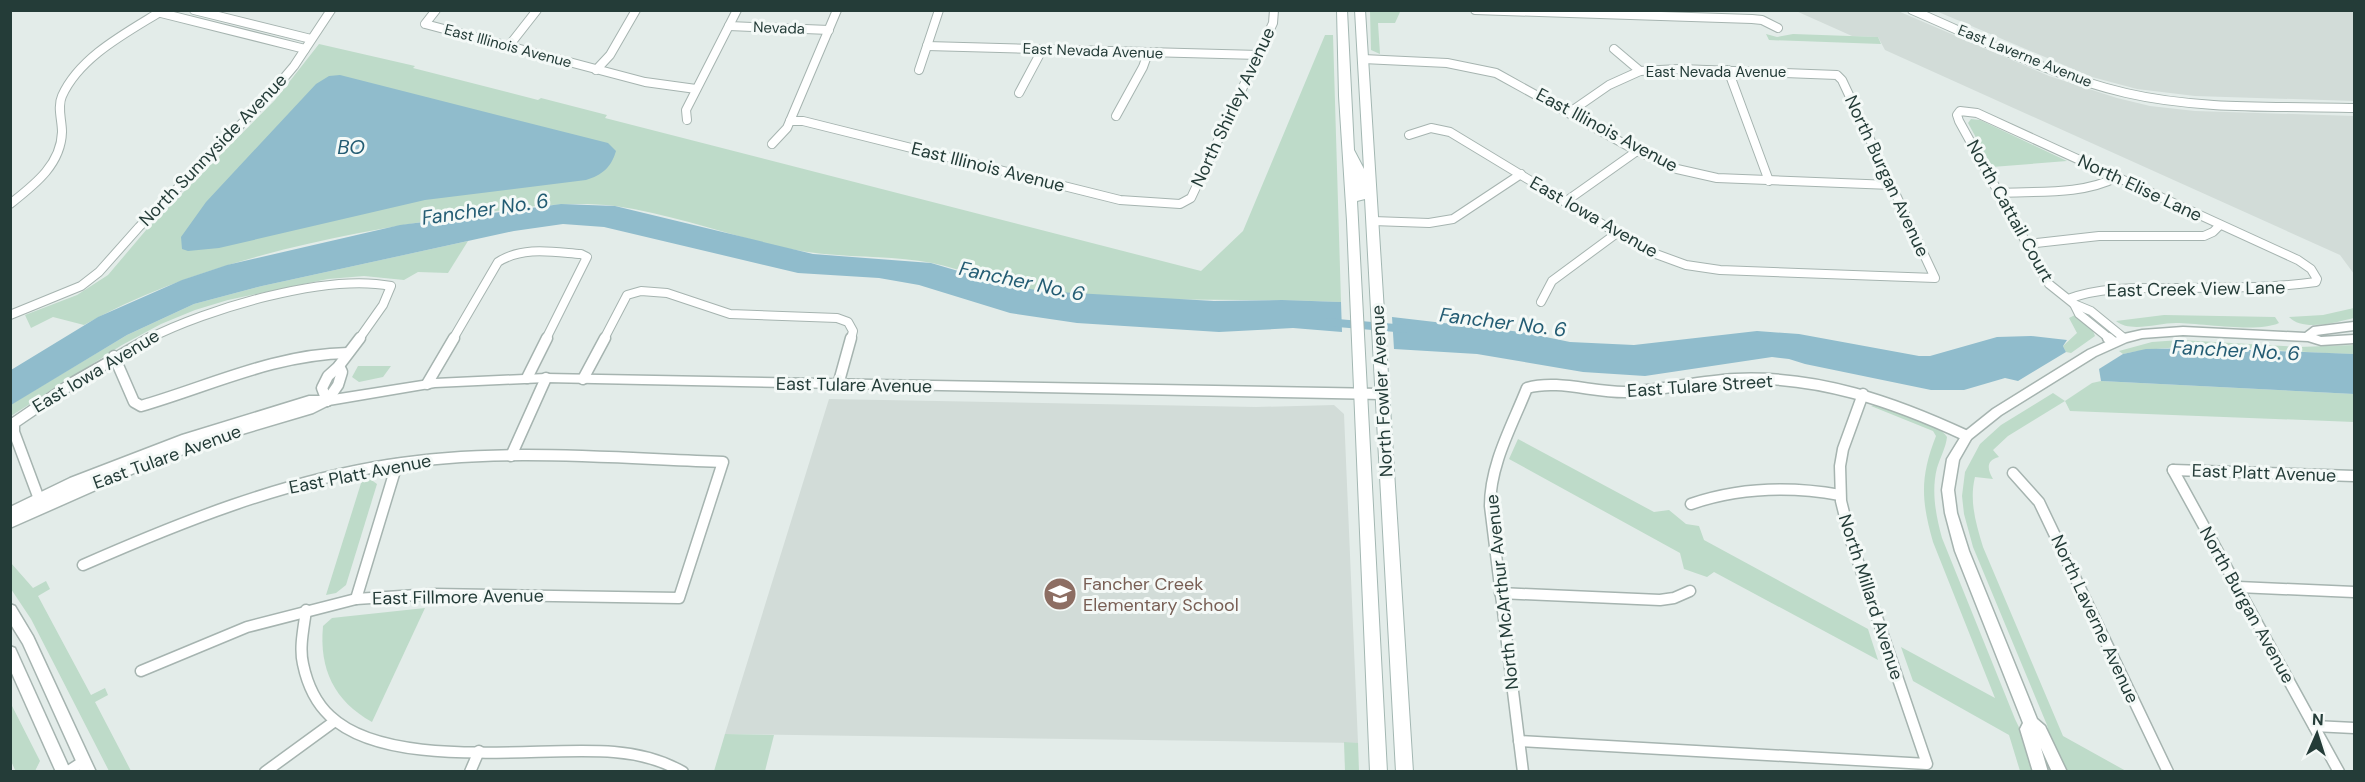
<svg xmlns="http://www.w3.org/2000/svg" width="2365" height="782" font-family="'DM Sans',sans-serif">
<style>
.built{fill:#d2dcd8}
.green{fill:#bedbc9}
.water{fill:#90bccc}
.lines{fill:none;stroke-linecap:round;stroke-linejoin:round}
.canal{fill:#90bccc;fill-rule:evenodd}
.minor-far1-casing{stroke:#a6b4b0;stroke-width:10}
.minor-casing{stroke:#a6b4b0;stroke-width:13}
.tertiary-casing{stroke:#a6b4b0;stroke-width:3}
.secondary-casing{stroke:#a3b7b2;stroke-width:2}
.minor-far1{stroke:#fff;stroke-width:8}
.minor{stroke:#fff;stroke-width:10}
.tertiary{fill:#fff;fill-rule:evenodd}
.secondary{fill:#fff;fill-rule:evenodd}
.labels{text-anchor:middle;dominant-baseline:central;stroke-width:6;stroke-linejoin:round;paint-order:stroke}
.far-street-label{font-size:15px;fill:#243c38;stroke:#f4f9f7}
.street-label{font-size:18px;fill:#243c38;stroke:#f4f9f7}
.education-label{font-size:18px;fill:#785e54;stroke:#f4f9f7;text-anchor:start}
.water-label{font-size:20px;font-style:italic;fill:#235c73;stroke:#f4f9f7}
</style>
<rect width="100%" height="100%" fill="#e3ece9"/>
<g class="built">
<polygon points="1796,11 1898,11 2049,76 2117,98 2150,106 2195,111 2354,116 2354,274 2340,255 1885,50 1878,37 1852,36"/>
<polygon points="1936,11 2354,11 2354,101 2195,96 2137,89 2092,77"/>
<polygon points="829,399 1256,407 1334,405 1344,414 1358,743 725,734"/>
</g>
<g class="green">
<polygon points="1370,11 1405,11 1400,12 1395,23 1378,23 1380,54 1371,50"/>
<polygon points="1766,34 1777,37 1793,34 1878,37 1881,44 1769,40"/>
<path d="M 1325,35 L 1333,35 L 1341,302 C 1242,298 1143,303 1044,292 C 1005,287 970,271 932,263 C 885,254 837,259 790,249 C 732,237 674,214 615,206 C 561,200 507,209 454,217 C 332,235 191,264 84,325 L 53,317 L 31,328 L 25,315 L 77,295 L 108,275 L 147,229 L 275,100 L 319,44 L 415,66 L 413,68 L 538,100 L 541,98 L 607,115 L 605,118 L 1201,271 L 1243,231 Z"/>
<polygon points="1971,119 1980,120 2067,161 1992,167 1968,123"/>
<polygon points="468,241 448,273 418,272 404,280 364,276 328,279 228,300 195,310 161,324 122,345 11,416 10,405 127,335 194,304 262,286"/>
<path d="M 2354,308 L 2354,318 C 2337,322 2303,332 2289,317 L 2323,315 Z"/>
<polygon points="2075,315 2093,331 2095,336 2071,353 2066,352 2063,346 2077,333 2069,318"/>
<path d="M 2164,315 L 2275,317 L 2279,323 C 2258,333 2201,323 2176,323 C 2158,323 2130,333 2116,321 Z"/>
<path d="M 2180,340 L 2299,347 L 2354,345 L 2354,354 C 2280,353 2195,339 2123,354 L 2119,351 L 2152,342 Z"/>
<polygon points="358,366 391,366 383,377 359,382 352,377"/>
<path d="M 2101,381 L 2354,394 L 2354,422 L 2070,411 L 2065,401 L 2008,436 L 1993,450 L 1999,457 C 1986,460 1987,469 1993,479 L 1975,477 C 1969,501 1976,524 1983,547 L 2063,736 L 2126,771 L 2067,771 L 2051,742 L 2047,725 L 1973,547 L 1964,514 L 1962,496 L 1965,472 L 1980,444 L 2001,425 L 2053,393 L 2065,401 L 2092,383 Z"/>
<path d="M 1875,405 C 1892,408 1939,423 1947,437 C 1946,447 1940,458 1937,468 C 1931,491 1936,516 1942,538 L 2015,719 L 2030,750 L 2035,771 L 2020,771 L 2009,735 L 1913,681 L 1901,647 L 1995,698 L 1933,542 C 1921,500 1920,477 1936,436 L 1933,431 L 1871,406 Z"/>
<polygon points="1518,439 1654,512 1669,510 1686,524 1699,526 1704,540 1868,629 1878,660 1714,572 1707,577 1684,569 1680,553 1509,459"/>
<polygon points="370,479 377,484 346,585 336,593 326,595 362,480"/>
<polygon points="11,563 33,588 46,581 50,589 38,596 91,695 105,688 108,695 95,702 131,771 109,771 31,619 11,589"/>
<path d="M 425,608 L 372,722 C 334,701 319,669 323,626 L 332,618 L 341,617 Z"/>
<polygon points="10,702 40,761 35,771 13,771 15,770 11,761"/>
<polygon points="725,734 774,735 765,771 714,771"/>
<polygon points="1344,742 1358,743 1359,771 1345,771"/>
</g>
<g class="water">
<path d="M 340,75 L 608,143 L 616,151 C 611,168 602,175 586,180 L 425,200 L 219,248 L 188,251 L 182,249 L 181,237 L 206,202 L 316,84 L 329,76 Z"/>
<polygon points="561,204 615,206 813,254 931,263 999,283 1041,291 1214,301 1282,300 1341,302 1342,332 1293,328 1219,332 1077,323 1010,313 919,285 879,278 798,273 604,227 563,224 514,231 262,286 194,304 127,335 11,405 11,370 98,317 182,280 227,265 400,225"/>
<polygon points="1392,317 1521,332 1570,342 1634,345 1757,331 1799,334 1919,356 1930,356 1997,337 2031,336 2067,340 2063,346 2066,352 2018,381 2005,378 1964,390 1931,390 1805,364 1789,359 1772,357 1645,376 1583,372 1477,354 1394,349"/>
<polygon points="2199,348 2354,354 2354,394 2101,381 2099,369 2123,354 2146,349"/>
</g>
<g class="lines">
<polygon class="canal" points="1326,318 1407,325 1413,329 1407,333 1326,326 1320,322"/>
<defs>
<g id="minor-far1">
<polyline points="194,10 311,39"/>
<polyline points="436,10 425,24 645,82 696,89"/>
<polyline points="1475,10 1752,19 1762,20 1778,28"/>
<path d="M 1912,10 C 1982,40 2052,76 2126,93 C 2199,110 2279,106 2354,108"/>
<polyline points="157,12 305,49"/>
<polyline points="729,26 829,30"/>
<polyline points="927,46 1259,55"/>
<polyline points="508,47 537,10"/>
<polyline points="1614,49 1640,71"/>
<polyline points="1363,59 1447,63 1496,73 1637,151 1677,169 1717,178 1891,185"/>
<polyline points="596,70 610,55 636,10"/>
<polyline points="919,70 939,10"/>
<polyline points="1728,70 1769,181"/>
<polyline points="1019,93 1042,50"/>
<polyline points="1116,116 1143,67 1148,53"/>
<polyline points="687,120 686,110 737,10"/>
<polyline points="790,121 803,121 1120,200 1180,204 1191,198 1273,23 1274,10"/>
<polyline points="1409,135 1431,128 1450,132 1645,250 1686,265 1720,270 1935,278 1842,80 1837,75 1680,69 1640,71 1609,85 1570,112"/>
<polyline points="772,144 787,128 837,10"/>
<path d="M 1999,193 C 2037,191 2083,195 2117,177"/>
<polyline points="1565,202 1637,151"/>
<path d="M 10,204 C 34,185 61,165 62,132 C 62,120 57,107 62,96 C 80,56 128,32 163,10"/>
<polyline points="1373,221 1429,223 1453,219 1521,174"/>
<polyline points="2027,244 2099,236 2204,236 2213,232 2220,225"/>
<path d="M 2068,299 C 2101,287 2134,288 2168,288 C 2218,287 2267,289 2316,282 L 2317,279 L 2311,269 L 2298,260 L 1977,113 L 1960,111 L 1957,115 L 1959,121 L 2049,284 L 2074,304 L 2091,311 L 2124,338"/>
<polyline points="1541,302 1552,281 1617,233"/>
<polyline points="2074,304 2079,314 2110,339"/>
<polyline points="10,315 81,286 99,272 139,227 267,98 294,66 331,10"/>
<path d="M 148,339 C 207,309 326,273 391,286 L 383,305 L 359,339"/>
<path d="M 453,339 L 498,262 C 523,246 553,252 581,254 L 587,257 L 546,339"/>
<polyline points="604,339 627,295 641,291 667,293 730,314 837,318 848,322 853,331 851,339"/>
</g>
<g id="minor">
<polyline points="2108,338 2113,342"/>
<path d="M 114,356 L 134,402 L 141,406 C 210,386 275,354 348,353"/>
<polyline points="527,378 547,338"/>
<polyline points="583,379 605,338"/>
<polyline points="427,384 454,338"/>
<polyline points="838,385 851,338"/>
<polyline points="327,401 338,385 342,372 339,366"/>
<polyline points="327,401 322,388 328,376 338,367 360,338"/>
<polyline points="511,456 546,378"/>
<polyline points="2173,470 2339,772"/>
<polyline points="2173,470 2354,476"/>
<polyline points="2013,473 2039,502 2168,772"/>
<polyline points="39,499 14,432 14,423 74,382 151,338"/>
<path d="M 1691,504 C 1741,487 1789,486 1840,495"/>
<path d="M 83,565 C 181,522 281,482 388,465 C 498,447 612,458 723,462 L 679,598 L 432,594 L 356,599 L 247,627 L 141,671"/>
<polyline points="2238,587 2354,592"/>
<polyline points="1500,593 1660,600 1674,598 1690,591"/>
<polyline points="356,599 397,464"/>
<path d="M 306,610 C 304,627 299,647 303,664 C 307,683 316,703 330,716 C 388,771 538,746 614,752 C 638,754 662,760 683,772"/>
<polyline points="2314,726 2354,728"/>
<polyline points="1519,741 1927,764 1851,541 1841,501 1840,466 1843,449 1863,394"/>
<polyline points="67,772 84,761"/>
<polyline points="265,772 335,721"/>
<polyline points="470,772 479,751"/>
<path d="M 1523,772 L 1490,506 C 1490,464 1512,426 1527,388 C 1558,379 1594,393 1627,392 C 1663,390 1699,381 1735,379 C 1817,375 1894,402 1967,436"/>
</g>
<g id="tertiary">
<polygon points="2354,322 2354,330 2316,335 2321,337 2354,335 2354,343 2321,345 2308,341 2183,335 2142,338 2127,342 2096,356 2001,415 1971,439 1959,460 1954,490 1957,513 1969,551 2037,719 2045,726 2067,772 2052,772 2041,748 2048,772 2033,772 2020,729 2023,723 1955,551 1945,513 1942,490 1947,459 1963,433 1993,409 2088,350 2124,334 2142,330 2183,327 2305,333 2313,327"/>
<polygon points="546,374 1381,389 1385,391 1387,394 1385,397 1381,399 546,382 435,387 329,405 313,413 229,438 150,466 10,528 10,507 70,478 182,435 309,396 327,396 435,379"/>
<polygon points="10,604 15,606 33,636 96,772 81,772 23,644 10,623"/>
<polygon points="10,646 15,648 71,772 56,772 10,669"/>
</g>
<polygon id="secondary" points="1337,10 1347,10 1354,150 1364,169 1355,10 1365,10 1413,772 1396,772 1365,199 1357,201 1387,772 1370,772 1347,221 1339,96"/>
</defs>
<use href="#minor-far1" class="minor-far1-casing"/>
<use href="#minor" class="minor-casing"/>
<use href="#tertiary" class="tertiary-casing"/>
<use href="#secondary" class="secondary-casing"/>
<use href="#minor-far1" class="minor-far1"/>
<use href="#minor" class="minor"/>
<use href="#tertiary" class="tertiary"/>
<use href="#secondary" class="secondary"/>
</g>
<defs>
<symbol id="school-disc" viewBox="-11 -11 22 22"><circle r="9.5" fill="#8d6e63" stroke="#f4f9f7"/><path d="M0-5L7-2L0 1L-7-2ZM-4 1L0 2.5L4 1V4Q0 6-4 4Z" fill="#fff"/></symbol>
</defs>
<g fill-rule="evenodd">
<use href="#school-disc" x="1041" y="575" width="38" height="38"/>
</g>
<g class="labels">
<g class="far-street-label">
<text transform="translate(779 28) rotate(2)">Nevada</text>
<text transform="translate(508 46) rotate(15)">East Illinois Avenue</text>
<text transform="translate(1093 51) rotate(2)">East Nevada Avenue</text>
<text transform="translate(2025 56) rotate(22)">East Laverne Avenue</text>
<text x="1716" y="72">East Nevada Avenue</text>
</g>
<g class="street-label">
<text transform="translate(1233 107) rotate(-65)">North Shirley Avenue</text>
<text transform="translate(1607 130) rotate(28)">East Illinois Avenue</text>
<text transform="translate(213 150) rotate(-46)">North Sunnyside Avenue</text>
<text transform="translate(988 167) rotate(14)">East Illinois Avenue</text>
<text transform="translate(1887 176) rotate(65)">North Burgan Avenue</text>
<text transform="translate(2140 188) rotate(25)">North Elise Lane</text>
<text transform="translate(2010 211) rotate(61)">North Cattail Court</text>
<text transform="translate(1594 217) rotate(30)">East Iowa Avenue</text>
<text transform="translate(2196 289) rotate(-1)">East Creek View Lane</text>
<text transform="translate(96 371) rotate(-31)">East Iowa Avenue</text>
<text transform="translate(854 385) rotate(1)">East Tulare Avenue</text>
<text transform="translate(1700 386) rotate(-4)">East Tulare Street</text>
<text transform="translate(1382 391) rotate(-93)">North Fowler Avenue</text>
<text transform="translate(167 457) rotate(-20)">East Tulare Avenue</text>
<text transform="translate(2264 473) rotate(2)">East Platt Avenue</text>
<text transform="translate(360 474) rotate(-11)">East Platt Avenue</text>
<text transform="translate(1502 592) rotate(-96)">North McArthur Avenue</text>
<text transform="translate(458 597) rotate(-1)">East Fillmore Avenue</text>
<text transform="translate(1871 597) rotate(72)">North Millard Avenue</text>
<text transform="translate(2247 605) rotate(61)">North Burgan Avenue</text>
<text transform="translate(2095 619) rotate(65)">North Laverne Avenue</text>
</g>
<g class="education-label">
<text x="1083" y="584">Fancher Creek<tspan x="1083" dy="21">Elementary School</tspan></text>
</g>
<g class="water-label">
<text x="351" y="147">BO</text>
<text transform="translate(485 209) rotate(-8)">Fancher No. 6</text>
<text transform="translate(1022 281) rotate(12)">Fancher No. 6</text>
<text transform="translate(1503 322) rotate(7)">Fancher No. 6</text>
<text transform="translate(2236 350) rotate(3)">Fancher No. 6</text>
</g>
</g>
<rect width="2365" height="782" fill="none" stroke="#243c38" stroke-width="24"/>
<g transform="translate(2317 734) rotate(3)" stroke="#f4f9f7" stroke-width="4.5" paint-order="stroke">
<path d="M0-4.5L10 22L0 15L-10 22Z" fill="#243c38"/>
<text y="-9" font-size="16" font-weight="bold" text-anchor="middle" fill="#243c38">N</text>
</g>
</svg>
